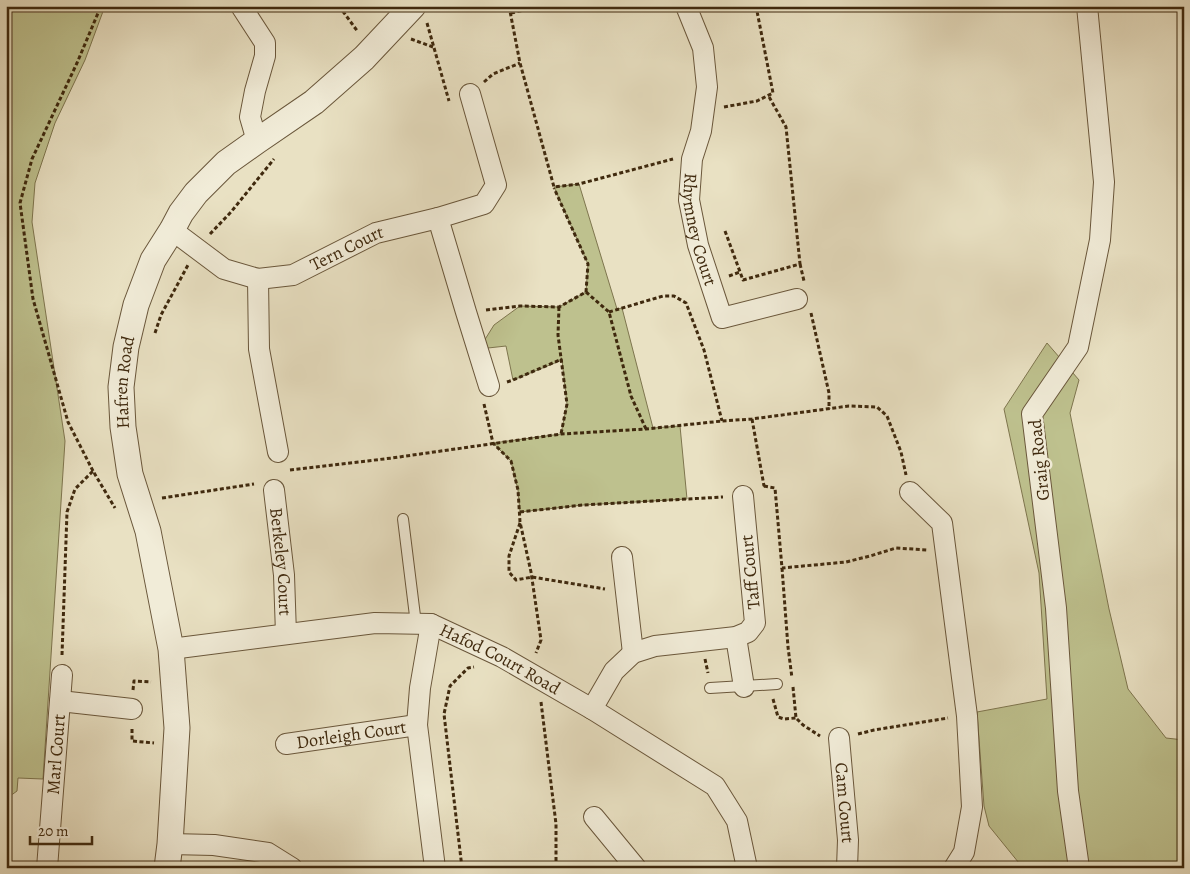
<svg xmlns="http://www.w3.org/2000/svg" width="1190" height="874" font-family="Alegreya,serif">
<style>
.green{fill:#bec18e;stroke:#7e754e}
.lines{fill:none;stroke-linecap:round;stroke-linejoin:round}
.service-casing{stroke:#6a573b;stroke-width:12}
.minor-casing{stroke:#6a573b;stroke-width:22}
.tertiary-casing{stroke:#6a573b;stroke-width:27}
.path{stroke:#3f290e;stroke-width:3;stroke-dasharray:4 2.5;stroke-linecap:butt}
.service{stroke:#f1ecd8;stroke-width:10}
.minor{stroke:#f1ecd8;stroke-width:20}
.tertiary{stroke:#f1ecd8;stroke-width:25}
.labels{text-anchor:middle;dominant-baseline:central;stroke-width:5;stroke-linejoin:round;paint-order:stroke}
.street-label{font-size:18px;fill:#3f290e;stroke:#f1ecd8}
</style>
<rect width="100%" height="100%" fill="#e9e1c3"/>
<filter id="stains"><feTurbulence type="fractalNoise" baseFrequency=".004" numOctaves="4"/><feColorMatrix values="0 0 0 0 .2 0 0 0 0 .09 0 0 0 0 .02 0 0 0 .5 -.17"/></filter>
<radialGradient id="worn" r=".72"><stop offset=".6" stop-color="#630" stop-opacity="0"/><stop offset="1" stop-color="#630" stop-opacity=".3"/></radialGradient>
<g class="green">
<polygon points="6,6 105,6 85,60 55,123 35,183 32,222 65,441 43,779 18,778 17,791 6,799"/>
<polygon points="579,184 617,309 622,308 653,428 680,426 687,499 583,505 520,512 518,490 511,461 493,443 561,434 567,404 562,360 513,380 506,346 488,348 484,341 494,325 520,306 559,307 586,292 588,264 554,187"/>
<polygon points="1047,343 1079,380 1070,413 1109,609 1128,689 1166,738 1184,740 1184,868 1023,868 989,826 984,806 977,712 1047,699 1039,573 1004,409"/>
</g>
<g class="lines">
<defs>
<g id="service">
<polyline points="403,519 416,624"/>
<polyline points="710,688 777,684"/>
</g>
<g id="minor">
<polyline points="241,6 265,43 265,56 255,91 250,117 257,141"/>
<path id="s1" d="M 686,6 L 703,48 L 707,87 L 701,131 L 692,159 L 689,200 L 698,245 L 722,318 L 797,299"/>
<polyline points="438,218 466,312 489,386"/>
<path id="s2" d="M 172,230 L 224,269 L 258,279 L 293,275 L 376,233 L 438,218 L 484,204 L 496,185 L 470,94"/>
<polyline points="258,279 259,349 278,452"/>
<path id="s3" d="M 274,490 L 284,575 L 286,634"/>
<polyline points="910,492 942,523 967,716 972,807 964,852 954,868"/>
<polyline points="622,557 633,653"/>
<polyline points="431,624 420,688 417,725 435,868"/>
<polyline points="736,637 744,687"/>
<path id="s4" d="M 171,649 L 375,623 L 431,624 L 502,657 L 592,709 L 715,786 L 737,821 L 747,868"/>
<polyline points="60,701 132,709"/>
<polyline points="592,709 614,671 633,653 655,646 736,637 748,632 755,623 743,496"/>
<path id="s5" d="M 839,738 L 848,840 L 847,868"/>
<path id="s6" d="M 286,744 L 417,725"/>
<polyline points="594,817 636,868"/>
<polyline points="170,844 214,845 268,853 292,868"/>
<path id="s7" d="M 47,868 L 62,675"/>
<polyline points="1079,868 1068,791 1056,608 1032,414 1078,347 1100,240 1104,182 1087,6"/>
</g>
<g id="tertiary">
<path id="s8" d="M 167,868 L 170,844 L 177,728 L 171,649 L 148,531 L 130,474 L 123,427 L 121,387 L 126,347 L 136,305 L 153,260 L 172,230 L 181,213 L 196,193 L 226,163 L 257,141 L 314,102 L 364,58 L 413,6"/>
</g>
</defs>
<use href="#service" class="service-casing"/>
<use href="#minor" class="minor-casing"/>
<use href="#tertiary" class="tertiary-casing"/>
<g class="path">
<polyline points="339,6 358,32"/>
<polyline points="509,6 520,63 554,187 579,184 673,159"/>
<polyline points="511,13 544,6"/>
<polyline points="427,23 449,101"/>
<polyline points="411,39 433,47"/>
<polyline points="484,82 493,74 520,63"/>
<polyline points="724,107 757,101 773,93 756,6"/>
<polyline points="725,231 743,280 800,264 786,127 768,95"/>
<polyline points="210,234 231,212 274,159"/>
<polyline points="800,264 804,281"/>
<polyline points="729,276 740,272"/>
<polyline points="586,292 609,312 631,396 646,429"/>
<polyline points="559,307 558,335 567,404 561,434"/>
<polyline points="486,310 520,306 559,307 586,292 588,264 554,188"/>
<polyline points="609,312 663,296 674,296 686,303 704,350 722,421"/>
<polyline points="811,313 829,393 829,409"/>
<polyline points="155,333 161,315 188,265"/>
<polyline points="507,382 513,380 562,359"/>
<polyline points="484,404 493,443 511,461 518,490 520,522 531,572 541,640 536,653"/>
<polyline points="752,419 764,486 763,487"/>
<polyline points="290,470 392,458 561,434 646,429 722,421 752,419 849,406 877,407 887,416 901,452 906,475"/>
<polyline points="93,471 68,422 33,299 20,203 32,159 77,63 101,6"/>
<polyline points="764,486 775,488 782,568 846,562 870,556 896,548 927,550"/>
<polyline points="162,498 254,484"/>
<polyline points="520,512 583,505 723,497"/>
<polyline points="520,523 509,556 509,572 516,580 532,577 605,589"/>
<polyline points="782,568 788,647 792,678"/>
<polyline points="62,655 67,512 75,489 93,471 115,508"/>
<polyline points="705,659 708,673"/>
<polyline points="793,687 796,718 803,725 820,736"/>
<polyline points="133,690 134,681 151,682"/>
<polyline points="773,699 778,717 784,719 796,718"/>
<polyline points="541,702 556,824 556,868"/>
<polyline points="132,729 132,741 154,743"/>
<polyline points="858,734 874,730 948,718"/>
<polyline points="462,868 444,714 450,686 468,668 474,667"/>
</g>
<use href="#service" class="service"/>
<use href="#minor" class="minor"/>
<use href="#tertiary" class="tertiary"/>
</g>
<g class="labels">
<g class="street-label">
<text stroke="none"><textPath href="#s1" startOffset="230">Rhymney Court</textPath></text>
<text stroke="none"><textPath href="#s2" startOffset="196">Tern Court</textPath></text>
<text stroke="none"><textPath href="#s8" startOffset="492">Hafren Road</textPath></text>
<text transform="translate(1039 460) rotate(-96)">Graig Road</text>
<text stroke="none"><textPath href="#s3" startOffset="72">Berkeley Court</textPath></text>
<text transform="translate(750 572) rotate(-96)">Taff Court</text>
<text stroke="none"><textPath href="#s4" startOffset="339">Hafod Court Road</textPath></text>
<text stroke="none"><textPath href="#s6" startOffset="66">Dorleigh Court</textPath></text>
<text stroke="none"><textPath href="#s7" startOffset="114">Marl Court</textPath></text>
<text stroke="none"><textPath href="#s5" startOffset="65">Cam Court</textPath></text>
</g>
</g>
<rect width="1190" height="874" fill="none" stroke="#e9e1c3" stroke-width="25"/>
<rect x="8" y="8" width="1175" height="859" fill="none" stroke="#3f290e" stroke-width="2.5"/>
<rect x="12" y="12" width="1165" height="849" fill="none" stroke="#3f290e"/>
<path d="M30 836v8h62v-8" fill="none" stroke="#3f290e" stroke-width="2.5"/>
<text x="38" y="836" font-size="15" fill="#3f290e" stroke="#f1ecd8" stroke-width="4" paint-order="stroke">20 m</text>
<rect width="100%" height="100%" filter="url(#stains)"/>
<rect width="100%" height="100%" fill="url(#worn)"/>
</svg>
